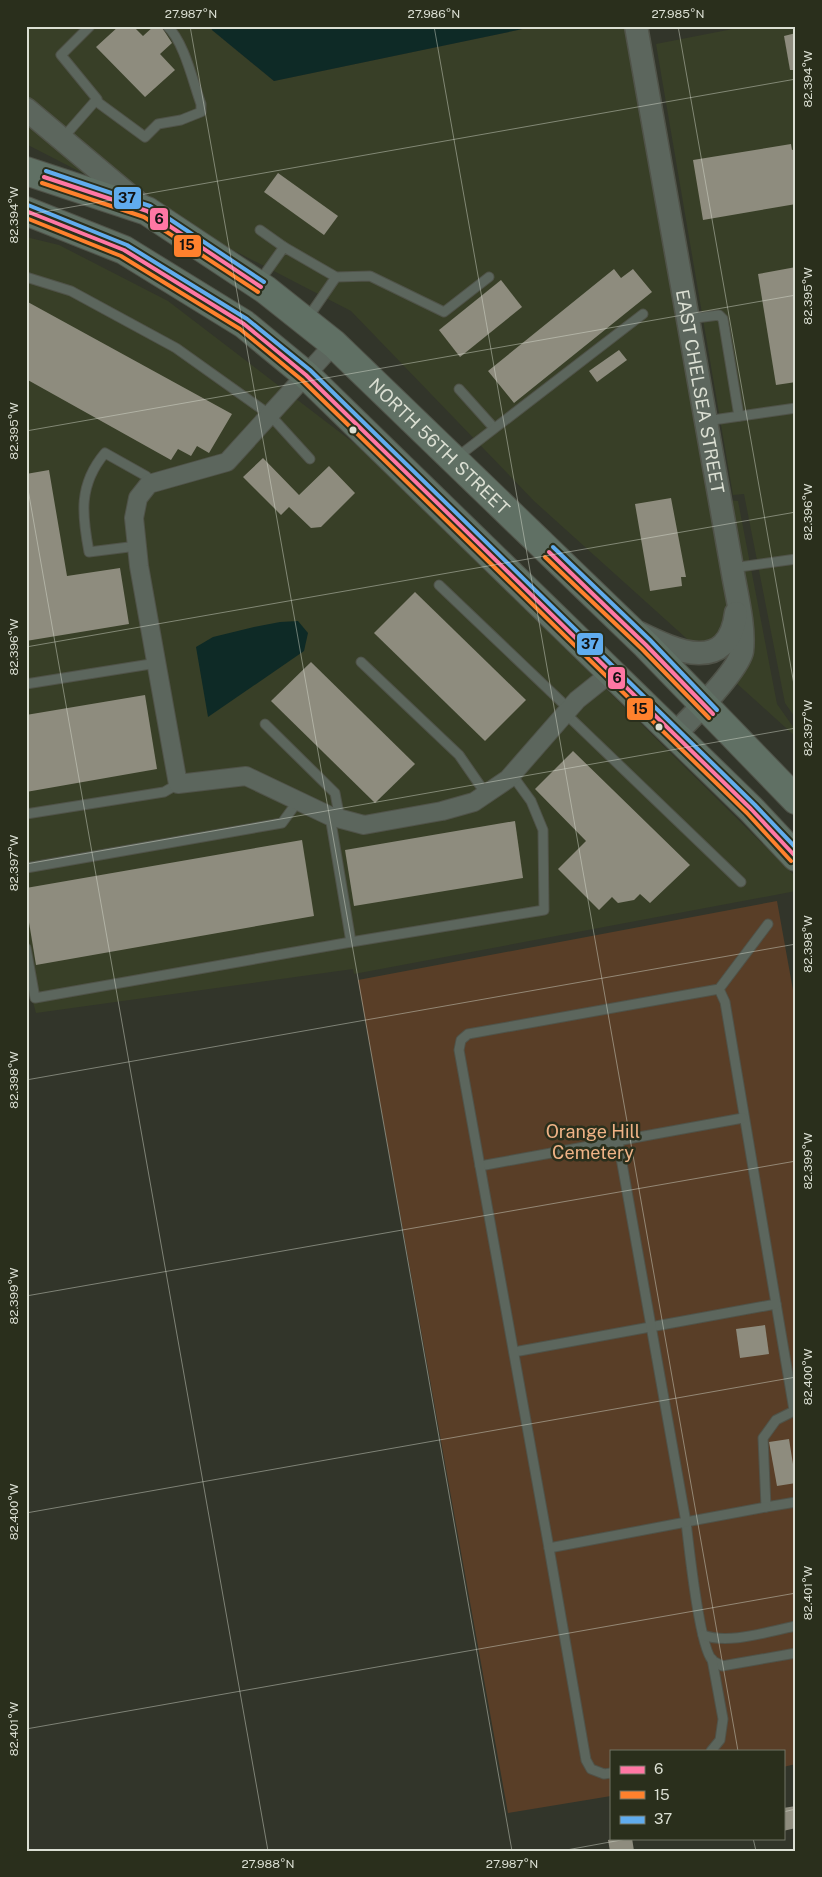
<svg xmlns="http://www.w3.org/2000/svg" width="822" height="1877" font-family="'Public Sans',sans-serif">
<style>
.built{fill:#383f27}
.green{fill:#593e27}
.water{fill:#0e2a26}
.building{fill:#8e8c7e}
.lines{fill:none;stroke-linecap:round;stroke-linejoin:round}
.service-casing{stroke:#505349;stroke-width:11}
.minor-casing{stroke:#505349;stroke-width:20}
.tertiary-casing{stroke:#505349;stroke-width:25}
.primary-casing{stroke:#505349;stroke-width:30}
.service{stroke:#5c665d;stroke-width:9}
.minor{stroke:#5c665d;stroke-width:18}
.tertiary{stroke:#5c665d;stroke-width:22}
.primary{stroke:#607064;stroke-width:28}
.bus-1-casing{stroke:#2a2f1c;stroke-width:8}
.bus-2-casing{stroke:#2a2f1c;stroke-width:8}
.bus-3-casing{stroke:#2a2f1c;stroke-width:8}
.bus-1{stroke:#ff77a4;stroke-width:4}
.bus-2{stroke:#ff812d;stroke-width:4}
.bus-3{stroke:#60acee;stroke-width:4}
.ticks{fill:none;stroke:#dbdfd3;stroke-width:1;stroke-opacity:0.45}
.bus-dot{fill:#dbdfd3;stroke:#2a2f1c;stroke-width:2}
.labels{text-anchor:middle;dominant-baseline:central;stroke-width:5;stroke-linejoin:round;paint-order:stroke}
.street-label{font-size:18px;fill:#dbdfd3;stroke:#2a2f1c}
.park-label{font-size:18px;fill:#efb386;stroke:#2a2f1c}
.line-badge{stroke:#2a2f1c;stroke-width:2}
.pale-badge-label{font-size:14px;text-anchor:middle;font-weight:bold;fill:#111}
.neatline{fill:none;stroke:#dbdfd3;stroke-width:2}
.ticks-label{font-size:12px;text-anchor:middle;fill:#dbdfd3}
</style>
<rect width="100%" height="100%" fill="#32352a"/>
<g class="built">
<polygon points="26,26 211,26 212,30 274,81 537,26 627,26 728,602 726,621 716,640 696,647 534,501 351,311 175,220 26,99"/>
<polygon points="748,26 796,26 796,719 785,703 744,494 733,495 656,44"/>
<polygon points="26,120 100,182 26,144"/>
<polygon points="26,237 59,245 168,301 283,389 223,456 131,494 169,785 244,784 326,822 479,808 583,705 605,688 796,877 796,891 354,974 353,969 36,1013 26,977"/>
<polygon points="295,398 363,450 415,499 594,677 502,774 471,795 440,804 365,817 333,809 250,769 185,775 148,564 143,518 146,501 154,490 230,470"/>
<polygon points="728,500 738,501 777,704 796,731 796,737 734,681"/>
</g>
<polygon class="green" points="777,901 796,1007 796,1764 783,1767 783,1751 611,1751 611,1796 508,1813 358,980"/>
<g class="water">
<polygon points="211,26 537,26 274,81 212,30"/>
<polygon points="298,621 308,633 304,651 208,717 196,647 213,637 254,627 280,622"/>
</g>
<g class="building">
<polygon points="119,26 133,26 143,36 154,26 161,26 172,43 160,54 175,70 145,97 96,47"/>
<polygon points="796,33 796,70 790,70 784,36"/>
<polygon points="791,144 792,150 796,149 796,204 703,220 693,160"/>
<polygon points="278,173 338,216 324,235 264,192"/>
<polygon points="796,267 796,382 776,385 758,274"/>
<polygon points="614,269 621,278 633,269 652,292 514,403 488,371"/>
<polygon points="501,280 522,307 460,357 439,330"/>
<polygon points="26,301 232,414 209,453 197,446 191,456 178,449 171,460 26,379"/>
<polygon points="619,350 627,360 597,382 589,371"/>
<polygon points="263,458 299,495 329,466 355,493 321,527 311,528 289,507 281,515 243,477"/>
<polygon points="49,470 67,576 120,568 129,624 26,641 26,474"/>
<polygon points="671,498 686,577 681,577 682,586 650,591 635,504"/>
<polygon points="415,592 526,700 485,741 374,633"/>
<polygon points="311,662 415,764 375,803 271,701"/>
<polygon points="145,695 157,769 26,792 26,715"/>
<polygon points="573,751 690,865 650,903 640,894 634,900 618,903 612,897 599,910 558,869 586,841 535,789"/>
<polygon points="515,821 523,878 354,906 345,850"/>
<polygon points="302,840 314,916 36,965 26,904 26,888"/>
<polygon points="765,1325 769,1354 740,1358 736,1329"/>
<polygon points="789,1439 796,1483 777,1486 769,1442"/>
<polygon points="796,1806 796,1828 783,1831 783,1808"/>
<polygon points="616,1838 632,1838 634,1851 610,1851 608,1840"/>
</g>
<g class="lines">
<defs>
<g id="service">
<path d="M 96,101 L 145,137 L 158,124 L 181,120 L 201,112 L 201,104 C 193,82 184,41 167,26"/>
<polyline points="62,139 97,99 61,55 90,26"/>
<polyline points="260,230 284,247"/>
<polyline points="26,277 71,291 176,348 270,415 310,459"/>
<polyline points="259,282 284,247 336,277 370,276 444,312 489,277"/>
<polyline points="307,319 336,277"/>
<polyline points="688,319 719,315 723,319 739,416"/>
<polyline points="459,389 494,428"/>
<polyline points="706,421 796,408"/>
<polyline points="456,458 643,314"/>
<path d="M 137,546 L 89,552 C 82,515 78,485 105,453 L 146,476 L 153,483"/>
<polyline points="732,568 796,559"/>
<polyline points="439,585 569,709"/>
<polyline points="361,662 459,755 486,794"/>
<polyline points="26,684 157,663"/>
<polyline points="565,713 741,882"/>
<polyline points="265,724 335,793 340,819"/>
<polyline points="26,814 164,792 178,784"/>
<polyline points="330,816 351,942"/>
<polyline points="26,868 282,823 298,801"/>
<polyline points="26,948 35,998 351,942 544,910 543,830 531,801 512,775"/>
<polyline points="719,989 725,1002 794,1410"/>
<polyline points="480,1166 743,1118"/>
<polyline points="514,1352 776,1304"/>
<polyline points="796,1410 776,1420 763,1438 766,1507 796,1502"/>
<path d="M 766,1507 L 686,1522 C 689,1546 699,1645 712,1660 C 715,1662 719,1664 722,1666 L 796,1653"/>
<polyline points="549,1548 459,1050 461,1040 468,1034 719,989 768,924"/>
<path d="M 703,1635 C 729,1645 769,1631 796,1626"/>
<polyline points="711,1751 720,1740 723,1719 712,1659"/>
<polyline points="611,1773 604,1774 591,1769 586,1760 549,1548 686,1522 618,1141"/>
</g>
<polyline id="minor" points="334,344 227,462 149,484 138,498 134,518 139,566 178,784 246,776 330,816 364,825 442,811 474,802 508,779 577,700 612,672"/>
<g id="tertiary">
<path id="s1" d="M 636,26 L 732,568 C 736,593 745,626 742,651 C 739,670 690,719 675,734"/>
<polyline points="26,109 143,207"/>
<path d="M 639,633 C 676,651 728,675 736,613"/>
</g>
<g id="primary">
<path id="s2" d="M 26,171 L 147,211 L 266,290 L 334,344 L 646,645 L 796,800"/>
<polyline points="26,211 124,250 244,324 306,375 751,809 796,857"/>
</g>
</defs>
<use href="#service" class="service-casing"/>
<use href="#minor" class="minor-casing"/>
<use href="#tertiary" class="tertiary-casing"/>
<use href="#primary" class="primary-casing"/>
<use href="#service" class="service"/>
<use href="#minor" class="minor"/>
<use href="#tertiary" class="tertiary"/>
<use href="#primary" class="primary"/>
<defs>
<g id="bus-1">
<polyline points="44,177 147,211 261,287"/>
<polyline points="26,211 124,250 244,324 306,375 751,809 796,857"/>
<polyline points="549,552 646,645 713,714"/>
</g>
<g id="bus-2">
<polyline points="42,183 144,217 258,292"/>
<polyline points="26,218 121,256 240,329 302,380 747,813 791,861"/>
<polyline points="545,557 642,649 709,718"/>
</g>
<g id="bus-3">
<polyline points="46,171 150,206 264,282"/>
<polyline points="28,205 127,245 247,319 310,370 755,805 796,848"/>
<polyline points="553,547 650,640 717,710"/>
</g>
</defs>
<use href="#bus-1" class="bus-1-casing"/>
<use href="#bus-2" class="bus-2-casing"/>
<use href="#bus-3" class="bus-3-casing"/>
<use href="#bus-1" class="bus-1"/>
<use href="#bus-2" class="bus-2"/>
<use href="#bus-3" class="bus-3"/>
</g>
<path class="ticks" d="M 190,26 L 512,1851M 434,26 L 738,1751M 678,26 L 796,696M 26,215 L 796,79M 26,431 L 796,295M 26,478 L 268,1851M 26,647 L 796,512M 26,864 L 796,728M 26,1080 L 796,944M 26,1296 L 796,1161M 26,1513 L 796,1377M 26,1729 L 796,1593M 783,1812 L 796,1809M 753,1838 L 756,1851M 561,1851 L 632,1838"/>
<g class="bus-dot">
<circle cx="353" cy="430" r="4.5"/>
<circle cx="659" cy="727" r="4.5"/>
</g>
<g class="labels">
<g class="street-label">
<text stroke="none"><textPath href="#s1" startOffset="371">EAST CHELSEA STREET</textPath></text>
<text stroke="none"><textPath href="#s2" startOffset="504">NORTH 56TH STREET</textPath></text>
</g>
<g class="park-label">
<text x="593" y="1131">Orange Hill<tspan x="593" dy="21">Cemetery</tspan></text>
</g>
</g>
<g class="line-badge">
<rect x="113" y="186" width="29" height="24" rx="5" fill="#60acee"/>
<rect x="149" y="207" width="20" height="24" rx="5" fill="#ff77a4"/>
<rect x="173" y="234" width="29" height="24" rx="5" fill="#ff812d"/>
<rect x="576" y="632" width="28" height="24" rx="5" fill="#60acee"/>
<rect x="607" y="666" width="19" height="24" rx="5" fill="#ff77a4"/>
<rect x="626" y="697" width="28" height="24" rx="5" fill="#ff812d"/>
</g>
<g class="pale-badge-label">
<text x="127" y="203">37</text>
<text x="159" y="224">6</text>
<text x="187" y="250">15</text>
<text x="590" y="649">37</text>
<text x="617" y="683">6</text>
<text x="640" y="714">15</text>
</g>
<rect width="822" height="1877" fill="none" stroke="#2a2f1c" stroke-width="55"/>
<rect x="610" y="1750" width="175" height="90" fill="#2a2f1c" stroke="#717565"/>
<rect x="620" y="1766" width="25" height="8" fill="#ff77a4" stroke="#717565"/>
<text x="654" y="1774" font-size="15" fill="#dbdfd3">6</text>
<rect x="620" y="1791" width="25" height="8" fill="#ff812d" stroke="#717565"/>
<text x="654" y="1800" font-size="15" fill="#dbdfd3">15</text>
<rect x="620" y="1816" width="25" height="8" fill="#60acee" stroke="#717565"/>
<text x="654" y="1824" font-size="15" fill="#dbdfd3">37</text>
<rect x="28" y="28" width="766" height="1822" class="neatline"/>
<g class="ticks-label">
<text x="191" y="18">27.987°N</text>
<text x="434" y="18">27.986°N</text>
<text x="678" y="18">27.985°N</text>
<text transform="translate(808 79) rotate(-90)" y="4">82.394°W</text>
<text transform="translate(14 215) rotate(-90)" y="4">82.394°W</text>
<text transform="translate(808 296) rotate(-90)" y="4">82.395°W</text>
<text transform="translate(14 431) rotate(-90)" y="4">82.395°W</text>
<text transform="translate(808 512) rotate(-90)" y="4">82.396°W</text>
<text transform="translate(14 647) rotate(-90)" y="4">82.396°W</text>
<text transform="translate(808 728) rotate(-90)" y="4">82.397°W</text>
<text transform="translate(14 863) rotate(-90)" y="4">82.397°W</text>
<text transform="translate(808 944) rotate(-90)" y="4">82.398°W</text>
<text transform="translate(14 1080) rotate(-90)" y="4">82.398°W</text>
<text transform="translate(808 1161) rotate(-90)" y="4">82.399°W</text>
<text transform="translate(14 1296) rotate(-90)" y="4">82.399°W</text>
<text transform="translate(808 1377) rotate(-90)" y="4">82.400°W</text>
<text transform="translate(14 1512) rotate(-90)" y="4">82.400°W</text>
<text transform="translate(808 1593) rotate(-90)" y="4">82.401°W</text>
<text transform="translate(14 1729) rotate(-90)" y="4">82.401°W</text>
<text x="268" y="1868">27.988°N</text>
<text x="512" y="1868">27.987°N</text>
</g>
</svg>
